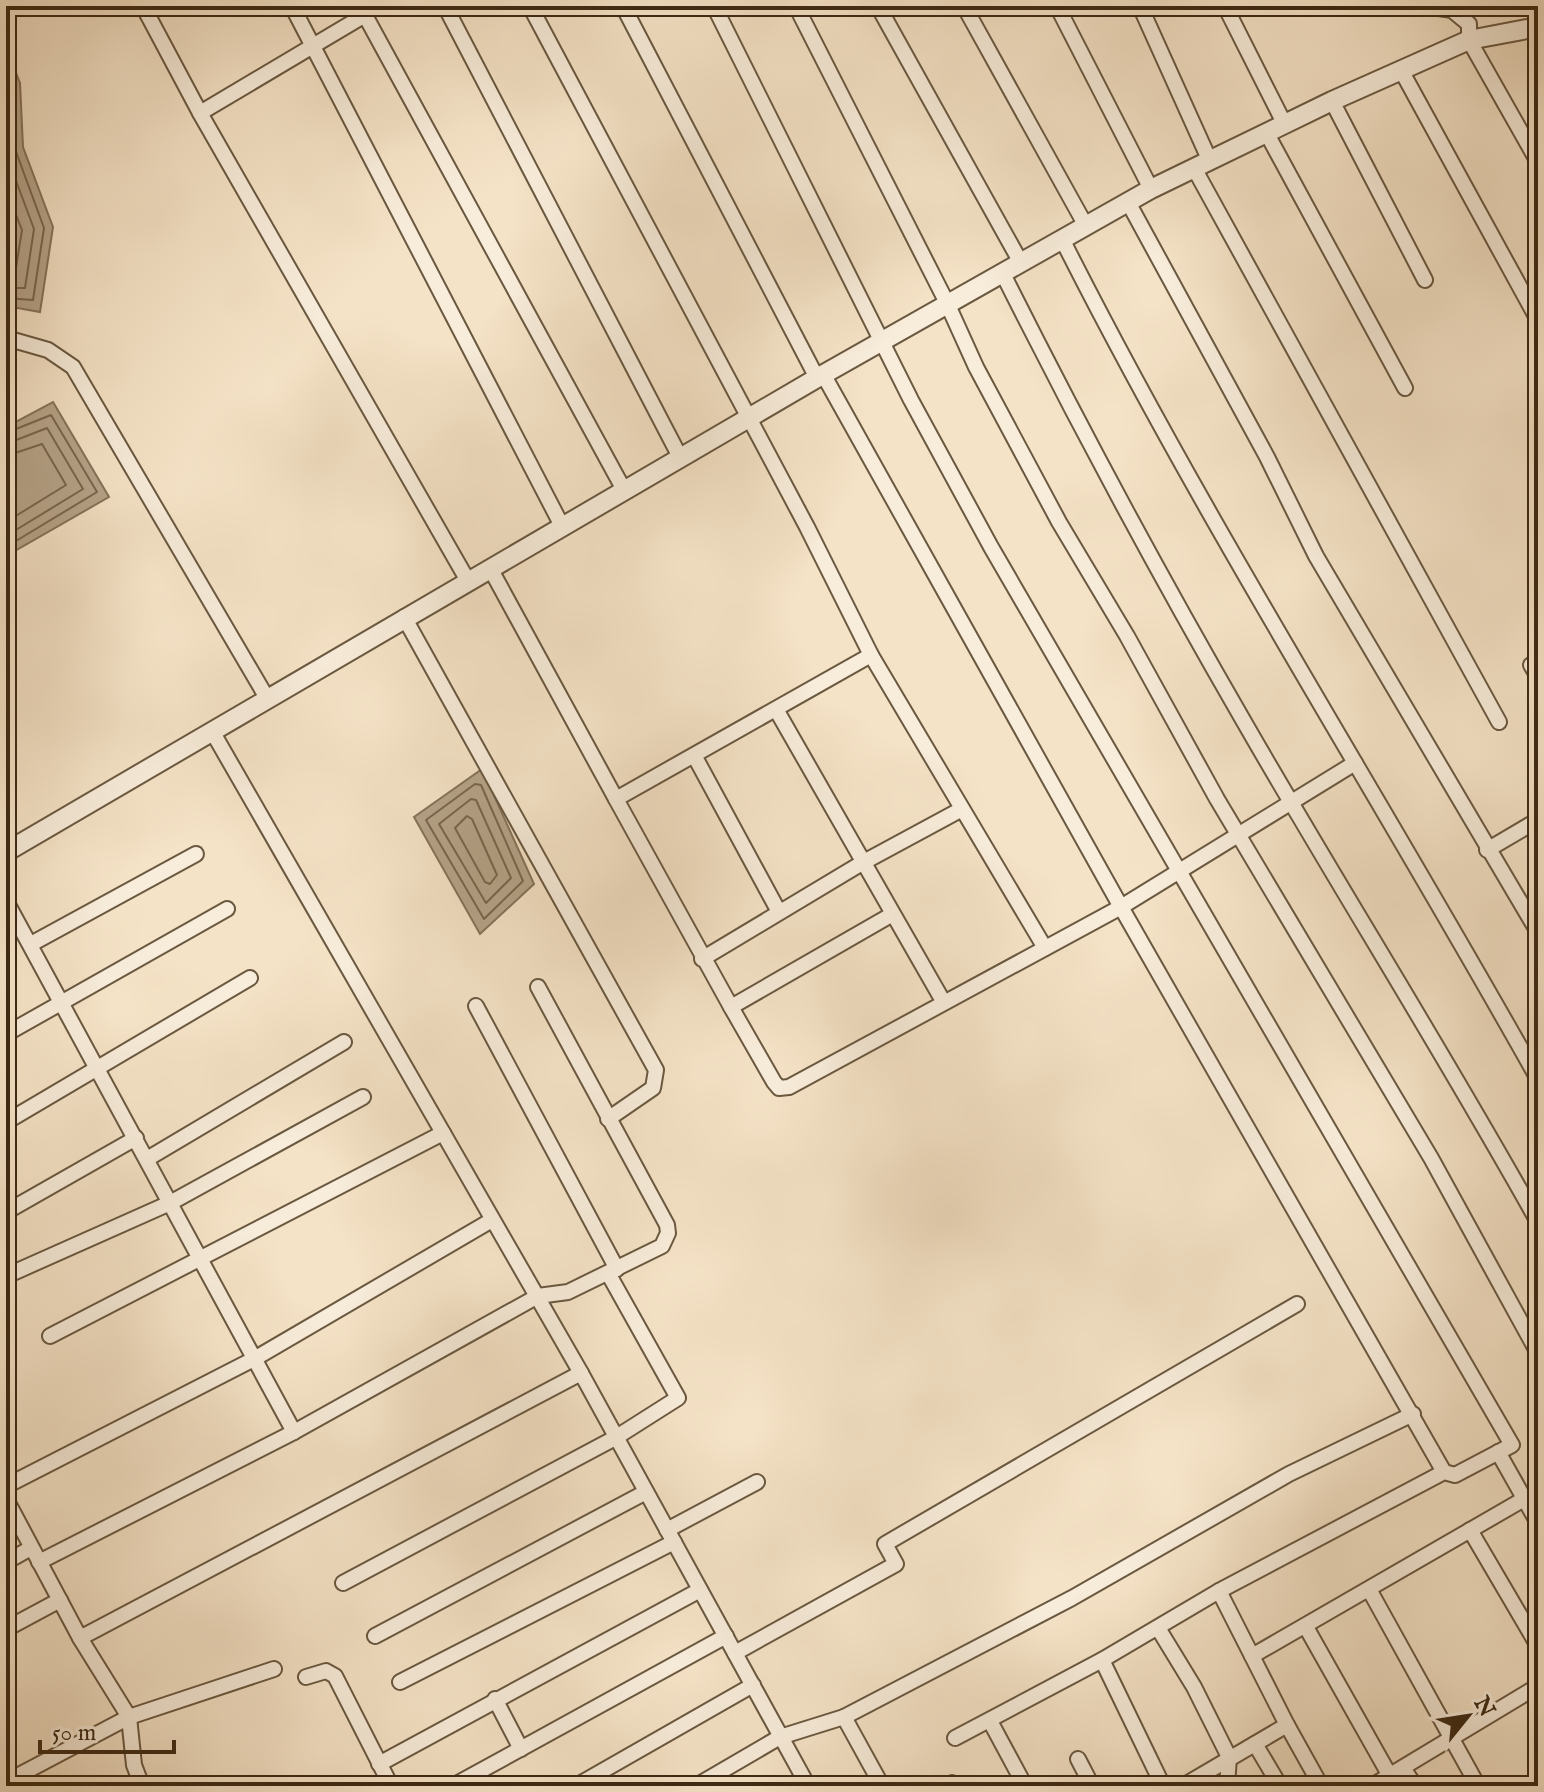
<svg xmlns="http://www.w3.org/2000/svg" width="1544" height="1792" font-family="'IM FELL English',serif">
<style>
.water{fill:#b6a48a;stroke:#85735a;stroke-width:2}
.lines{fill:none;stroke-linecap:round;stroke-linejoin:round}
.shore{stroke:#79664e;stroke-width:2}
.minor-casing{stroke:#6a5840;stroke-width:18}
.tertiary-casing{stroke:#6a5840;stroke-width:22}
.minor{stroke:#f8eddb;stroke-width:14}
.tertiary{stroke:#f8eddb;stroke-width:18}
</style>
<rect width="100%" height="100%" fill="#f5e3c7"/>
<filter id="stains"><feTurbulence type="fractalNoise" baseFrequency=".0025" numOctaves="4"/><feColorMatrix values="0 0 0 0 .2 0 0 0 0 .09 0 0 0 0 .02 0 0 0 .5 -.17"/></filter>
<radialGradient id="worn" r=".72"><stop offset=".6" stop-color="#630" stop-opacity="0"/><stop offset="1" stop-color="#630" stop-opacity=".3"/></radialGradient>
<g class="water">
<polygon points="6,48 20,83 23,147 53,227 40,312 6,306"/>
<polygon points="53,402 109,497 6,556 6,427"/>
<polygon points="482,769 534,884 480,934 414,817"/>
</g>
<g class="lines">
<g class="shore">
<polyline points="6,70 12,85 15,149 44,228 33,300 6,298"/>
<polyline points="6,154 34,229 25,288 6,288"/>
<polyline points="6,189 22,230 15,274 6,276"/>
<polyline points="6,433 51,415 97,492 6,547"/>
<polyline points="6,444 47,428 83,489 6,536"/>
<polyline points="6,456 42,444 66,485 6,522"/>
<polygon points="475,784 481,785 523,881 484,919 426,820"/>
<polygon points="471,799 476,800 511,878 486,903 439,824"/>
<polygon points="467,816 472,819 497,875 490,884 485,882 455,828"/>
</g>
<defs>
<g id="minor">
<polyline points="143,6 200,113 468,581"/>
<polyline points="292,6 562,526"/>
<polyline points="360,6 624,490"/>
<polyline points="445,6 680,457"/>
<polyline points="530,6 807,527 871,655 1045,948"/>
<polyline points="623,6 817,378"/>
<polyline points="714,6 911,400 991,547 1512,1445 1455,1475 1444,1472 1219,1591 1102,1660 955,1738"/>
<polyline points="796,6 947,303 976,367 1059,522 1127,636 1217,799 1431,1158 1538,1353"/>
<polyline points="878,6 1020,261"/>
<polyline points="964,6 1086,226"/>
<polyline points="1057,6 1151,189"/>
<polyline points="1140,6 1209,159"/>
<polyline points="1225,6 1284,123"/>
<polyline points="1426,6 1452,10 1469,24 1469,40 1538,162"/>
<polyline points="1401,70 1538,320"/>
<polyline points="1332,101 1425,280"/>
<polyline points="200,113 365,15"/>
<polyline points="1266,132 1405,388"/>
<polyline points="1194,168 1499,722"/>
<polyline points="1128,202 1267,457 1316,556 1538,932"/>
<path d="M 1062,239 C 1207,527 1381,798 1538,1079"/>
<path d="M 1002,272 C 1078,424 1158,573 1243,720 C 1340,889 1444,1053 1538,1222"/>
<polyline points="6,338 48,350 73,367 267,698"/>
<polyline points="823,374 1121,907 1444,1472"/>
<polyline points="490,568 616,799 871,655"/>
<polyline points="404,617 656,1070 653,1088 608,1119"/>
<polyline points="1531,665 1538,677"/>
<polyline points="777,711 943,1001"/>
<polyline points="212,731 581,1373"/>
<polyline points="695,757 779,912"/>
<polyline points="616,799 731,1007 891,915"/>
<polyline points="1487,850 1538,820"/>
<polyline points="6,901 294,1432"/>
<polyline points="31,944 196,854"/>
<polyline points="702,959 862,863 962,809"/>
<polyline points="476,1006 617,1269"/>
<polyline points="731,1007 774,1082 779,1088 789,1087 1121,907 1355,763"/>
<polyline points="6,1034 227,909"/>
<polyline points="6,1122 250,978"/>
<polyline points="147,1159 344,1042"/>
<polyline points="6,1212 136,1138"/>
<polyline points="6,1276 170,1203 363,1097"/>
<polyline points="50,1336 443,1133"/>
<polyline points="1498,1452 1538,1523"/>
<polyline points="6,1486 254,1359 492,1220"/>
<polyline points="6,1499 80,1638 581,1373 808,1786"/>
<polyline points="667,1530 757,1482"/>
<polyline points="1470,1530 1538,1646"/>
<polyline points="6,1562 31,1548"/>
<polyline points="39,1562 294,1432 538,1296 568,1292 662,1246 668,1233 667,1225 538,987"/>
<polyline points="343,1583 615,1438 678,1398 608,1273"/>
<polyline points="1219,1591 1252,1656"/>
<polyline points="1370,1591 1478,1786"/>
<polyline points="1306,1627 1390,1776"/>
<polyline points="1158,1628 1194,1687 1229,1757 1227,1786"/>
<polyline points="6,1629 60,1600"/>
<polyline points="375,1636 646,1492"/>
<polyline points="80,1638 129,1717 274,1669"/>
<polyline points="735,1653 896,1564 885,1544 1297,1304"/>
<polyline points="1102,1660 1163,1786"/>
<polyline points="306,1677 326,1671 335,1676 391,1786"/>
<polyline points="400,1682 674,1542"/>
<polyline points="495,1699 521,1749"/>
<polyline points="844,1717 882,1786"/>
<polyline points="990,1721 1025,1786"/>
<polyline points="1287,1725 1321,1786"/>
<polyline points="1255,1744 1280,1786"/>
<polyline points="1078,1759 1092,1786"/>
<polyline points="379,1764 700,1590"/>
<polyline points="1403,1768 1415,1786"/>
<polyline points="6,1782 129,1717 134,1765 142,1786"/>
<polyline points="952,1783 954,1786"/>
<polyline points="453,1786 726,1636"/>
<polyline points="576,1786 753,1685"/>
<polyline points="696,1786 780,1737 844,1717 1072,1598 1289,1474 1413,1414"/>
<polyline points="1183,1786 1287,1725 1252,1656 1538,1491"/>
<polyline points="1372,1786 1538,1686"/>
</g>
<polyline id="tertiary" points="6,852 817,378 1151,189 1332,101 1469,40 1538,27"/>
</defs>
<use href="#minor" class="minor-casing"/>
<use href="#tertiary" class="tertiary-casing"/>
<use href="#minor" class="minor"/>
<use href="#tertiary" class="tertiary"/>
</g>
<rect width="1544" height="1792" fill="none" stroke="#f5e3c7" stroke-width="32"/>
<rect x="8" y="8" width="1528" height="1776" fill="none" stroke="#3c2913" stroke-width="4"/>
<rect x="16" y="16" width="1512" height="1760" fill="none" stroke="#3c2913" stroke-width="2"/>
<g transform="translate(1468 1716) rotate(60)" stroke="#f8eddb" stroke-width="6" paint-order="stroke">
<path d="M0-6L14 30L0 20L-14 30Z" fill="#3c2913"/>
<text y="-12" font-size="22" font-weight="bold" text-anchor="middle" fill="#3c2913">N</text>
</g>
<path d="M40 1740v12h134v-12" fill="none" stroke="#3c2913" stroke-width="4"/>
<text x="52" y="1740" font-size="24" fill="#3c2913" stroke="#f8eddb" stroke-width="6" paint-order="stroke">50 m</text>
<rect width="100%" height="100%" filter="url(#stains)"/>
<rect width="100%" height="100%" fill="url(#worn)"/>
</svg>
